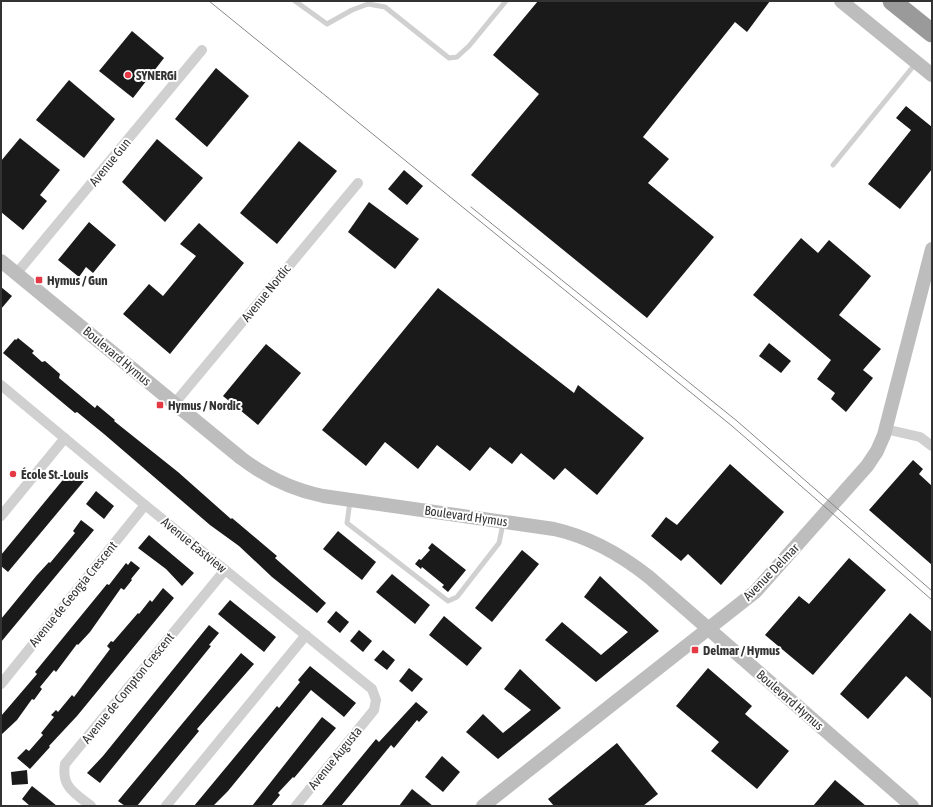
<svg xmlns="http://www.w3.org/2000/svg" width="933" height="807" font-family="'Asap Condensed',sans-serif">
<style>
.building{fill:#1a1a1a}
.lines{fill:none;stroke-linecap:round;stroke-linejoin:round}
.lane{stroke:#d0d0d0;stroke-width:5}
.street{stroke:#d0d0d0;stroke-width:10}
.secondary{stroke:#bdbdbd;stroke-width:14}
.highway{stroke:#9a9a9a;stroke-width:19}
.tram{stroke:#888;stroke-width:1}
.poi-dot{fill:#e63946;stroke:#fff;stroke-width:1.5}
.labels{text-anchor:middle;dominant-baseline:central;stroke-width:4;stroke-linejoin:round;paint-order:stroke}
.poi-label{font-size:13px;font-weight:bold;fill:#333;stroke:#fff;text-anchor:start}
.street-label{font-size:13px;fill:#333;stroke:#fff}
</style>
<rect width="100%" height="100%" fill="#fff"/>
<g class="building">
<polygon points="538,1 770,1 747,32 735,22 643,137 669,159 648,183 714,237 647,318 471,175 539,94 493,55"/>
<polygon points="132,31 164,58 133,98 99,71"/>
<polygon points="216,68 249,96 207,147 175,119"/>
<polygon points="69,80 115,119 84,158 36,120"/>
<polygon points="906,106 932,127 932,169 900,209 868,184 911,130 896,118"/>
<polygon points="20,138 60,170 40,195 47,201 23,230 1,212 1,161"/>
<polygon points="157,139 203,178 165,222 122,182"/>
<polygon points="299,141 337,171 277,244 240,213"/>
<polygon points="404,170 423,186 407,205 388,189"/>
<polygon points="369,202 419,239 395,269 348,232"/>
<polygon points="89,222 116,245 93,273 86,267 79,277 58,260"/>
<polygon points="199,223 244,263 170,354 123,314 149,284 163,296 196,256 180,244"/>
<polygon points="801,238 818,253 829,240 871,276 839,315 881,349 863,370 873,378 846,412 831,399 835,393 817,379 831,360 753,295"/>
<polygon points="1,287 12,296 1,309"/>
<polygon points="438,288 574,393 578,385 644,438 597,495 565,468 554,480 521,453 512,464 490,447 470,471 437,445 418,469 385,442 366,466 322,430"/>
<polygon points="18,338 34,351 32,353 42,362 45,361 60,374 59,378 95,408 97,405 115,420 114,421 178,472 231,519 232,518 277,556 275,558 326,603 317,613 272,577 239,546 210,525 104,434 77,412 75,413 3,353 15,339 16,340"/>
<polygon points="769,343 791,361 781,373 759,356"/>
<polygon points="266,344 301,373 258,425 223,396"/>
<polygon points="913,460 923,469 919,474 932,486 932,565 869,510"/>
<polygon points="730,464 784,512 721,585 688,554 681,561 651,536 666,517 677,525"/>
<polygon points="71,470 84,481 8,572 1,566 1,555"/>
<polygon points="96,491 114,506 104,519 86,504"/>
<polygon points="81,520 94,530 1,642 1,619 37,575 49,562 50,563 75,533 73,531"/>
<polygon points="338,531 376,562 362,580 323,549"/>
<polygon points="149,535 194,573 182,586 166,569 138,548"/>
<polygon points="432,543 466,570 448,592 442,587 444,585 422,567 421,569 415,564 419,559 421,560 430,550 428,548"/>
<polygon points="522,550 539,564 492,622 475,608"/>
<polygon points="849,558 886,590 813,675 765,635 799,596 809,604"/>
<polygon points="131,561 140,568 131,579 132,580 124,590 121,588 90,632 78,645 77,644 56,672 54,670 40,687 42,689 34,700 32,699 17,720 1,735 1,716 37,674 35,672 107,584 109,585 126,563 128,565"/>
<polygon points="392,574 430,605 415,624 376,592"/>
<polygon points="600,576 659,631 596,682 545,640 562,622 601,655 628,632 584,597"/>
<polygon points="163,588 174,598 77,716 49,746 50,747 30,769 17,758 26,749 29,751 43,735 41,733 54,717 51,715 56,710 58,712 72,695 74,697 110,649 107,646 111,641 113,642 138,613 139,614 150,600 152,602"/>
<polygon points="230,600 276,637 264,652 218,614"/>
<polygon points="336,611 349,622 340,633 327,622"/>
<polygon points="910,613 932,632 932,699 906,676 868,719 840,694"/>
<polygon points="444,616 482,648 467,666 429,635"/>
<polygon points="209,625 219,633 209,645 211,646 100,783 87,773 103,756"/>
<polygon points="359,630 372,641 363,652 350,641"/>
<polygon points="383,650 395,660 387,670 374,660"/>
<polygon points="241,653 254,664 197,729 199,731 137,806 125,806 118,801"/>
<polygon points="310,666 356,703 344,717 311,690 228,791 213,806 194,806 277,706 279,708 283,703 300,682 298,680"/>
<polygon points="409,668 423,679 412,692 399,681"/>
<polygon points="708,668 752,706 745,714 789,751 757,789 711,751 719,742 676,706"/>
<polygon points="520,669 561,708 498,759 466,732 483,714 503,733 531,710 504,689"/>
<polygon points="416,702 428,712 419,722 417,720 394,748 391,745 341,806 321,806 376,739 379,742"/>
<polygon points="322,717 336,728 294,778 293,777 278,793 280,795 271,806 252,806"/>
<polygon points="617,743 658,794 643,806 554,806 548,799"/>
<polygon points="442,756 460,772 443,792 425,777"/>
<polygon points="27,770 28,784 12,785 11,772"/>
<polygon points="835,780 866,806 813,806"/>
<polygon points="32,786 46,797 57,806 30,806 22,799"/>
<polygon points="412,789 433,806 399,806"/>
</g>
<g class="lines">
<g class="lane">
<polyline points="295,1 327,24 352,10 368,4 385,7 449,58 457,57 469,46 506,1"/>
<polyline points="833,165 916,63"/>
<polyline points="350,501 347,523 448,601 457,597 499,543 503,524"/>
</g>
<g class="street">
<polyline points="16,274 202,50"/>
<polyline points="1,385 145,505 372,689 376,700 374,710 296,806"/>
<polyline points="174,404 358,183"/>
<polyline points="885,429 920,437 932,446"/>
<polyline points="1,516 65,438"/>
<polyline points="1,684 145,505"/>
<path d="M 91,806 C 75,793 61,787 65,764 L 225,570"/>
<polyline points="166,806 306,635"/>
</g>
<g class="secondary">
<polyline points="841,1 932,75"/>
<path d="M 1,261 L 241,458 C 266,477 293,490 323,496 L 554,529 C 590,537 620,554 649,577 L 912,806"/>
<polyline points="483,806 755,592 867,466 877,451 884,435 932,249"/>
</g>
<polyline class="highway" points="892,1 932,33"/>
<g class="tram">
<polyline points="209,1 732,426 932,600"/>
<polyline points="471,207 737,421 932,591"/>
</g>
</g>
<g class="poi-dot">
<circle cx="128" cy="75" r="4"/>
<rect x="35" y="276" width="8" height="8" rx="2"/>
<rect x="156" y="401" width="8" height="8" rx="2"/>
<circle cx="13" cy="474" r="4"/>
<rect x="691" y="646" width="8" height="8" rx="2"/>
</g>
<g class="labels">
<g class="poi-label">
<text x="136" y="75">SYNERGi</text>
<text x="47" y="280">Hymus / Gun</text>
<text x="168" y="405">Hymus / Nordic</text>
<text x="21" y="474">École St.-Louis</text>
<text x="703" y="650">Delmar / Hymus</text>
</g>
<g class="street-label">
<text transform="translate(110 162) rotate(-51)">Avenue Gun</text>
<text transform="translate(266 293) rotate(-51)">Avenue Nordic</text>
<text transform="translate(117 356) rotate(40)">Boulevard Hymus</text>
<text transform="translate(466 516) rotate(8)">Boulevard Hymus</text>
<text transform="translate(194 545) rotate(39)">Avenue Eastview</text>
<text transform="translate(771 572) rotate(-46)">Avenue Delmar</text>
<text transform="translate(73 594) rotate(-51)">Avenue de Georgia Crescent</text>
<text transform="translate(128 688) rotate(-51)">Avenue de Compton Crescent</text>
<text transform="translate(790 700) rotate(41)">Boulevard Hymus</text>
<text transform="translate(335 758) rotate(-51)">Avenue Augusta</text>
</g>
</g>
<rect width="933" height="807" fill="none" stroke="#333333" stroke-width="4"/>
</svg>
